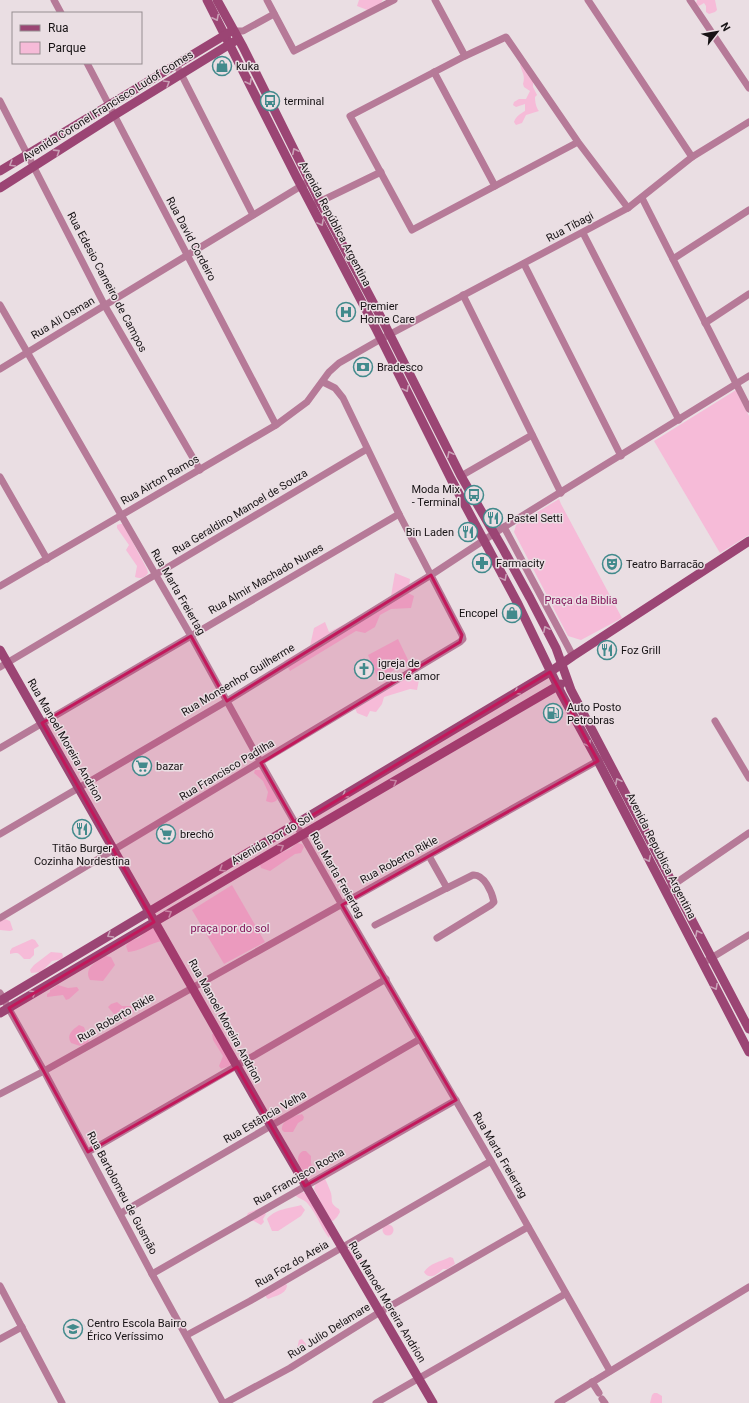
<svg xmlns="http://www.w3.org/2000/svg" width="749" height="1403" font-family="Roboto,sans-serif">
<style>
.green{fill:#f6bbd8}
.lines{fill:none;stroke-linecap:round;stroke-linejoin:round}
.street{stroke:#b67a98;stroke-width:7}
.secondary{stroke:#9b4574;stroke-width:9}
.oneway{stroke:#caa1b7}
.marked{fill:#c2185b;fill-opacity:0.2;stroke:#c2185b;stroke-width:3;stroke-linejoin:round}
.labels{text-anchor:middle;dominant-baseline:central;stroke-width:3;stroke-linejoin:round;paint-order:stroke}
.poi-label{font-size:11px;fill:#171315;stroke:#eadee3;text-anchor:start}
.street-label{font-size:11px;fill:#171315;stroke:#eadee3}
.park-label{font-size:11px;fill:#821459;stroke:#eadee3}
</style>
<rect width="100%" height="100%" fill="#eadee3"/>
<g class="green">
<polygon points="359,0 383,0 376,9 370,11 357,6"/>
<polygon points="697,0 715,0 717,10 715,12 709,14 706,12 706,6 704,3 699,6 696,4"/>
<path d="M 521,60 L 533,80 L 533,87 L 537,95 L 535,97 C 535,101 536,108 539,111 L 526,115 L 522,123 L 516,125 L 514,122 C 516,116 520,114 525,111 L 525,104 L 516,107 L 513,105 L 514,102 L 519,99 L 526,99 L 530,91 L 524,87 L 523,84 C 527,73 517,67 521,60 Z"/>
<polygon points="736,390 749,416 749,535 720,553 654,441"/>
<polygon points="559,499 561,504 622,618 581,640 568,636 514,532 516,525"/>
<path d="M 120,524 L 123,524 L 147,569 L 148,573 C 145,578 140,579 135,577 L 137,566 L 126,550 L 129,545 L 117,528 L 117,525 Z"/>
<polygon points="395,573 410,579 408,593 414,596 411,608 391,609 380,615 375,627 365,633 356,631 290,671 284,661 310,646 314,628 325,622 329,632 357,618 391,596"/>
<polygon points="398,639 409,662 378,679 368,655"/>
<polygon points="404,676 413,677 419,680 417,690 410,689 384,697 382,704 376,712 370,711 367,717 357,713 354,705 380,691 380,685 396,677"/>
<path d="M 255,770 L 261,770 L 277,793 L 277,800 C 274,803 270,803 266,801 L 268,792 L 263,781 L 254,773 Z"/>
<polygon points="297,843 302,844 304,847 301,853 295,854 270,871 261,868 260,865 275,855 290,849"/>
<polygon points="232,885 265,942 224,964 192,910"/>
<polygon points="5,919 10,921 13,930 10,931 0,930 0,921"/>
<path d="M 156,927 L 162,941 C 151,943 138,952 128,952 L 126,946 L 130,941 L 139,938 L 149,928 Z"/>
<path d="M 32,939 L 35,940 L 39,946 L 34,949 L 34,955 L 30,959 L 24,959 C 18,953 19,952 10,954 L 10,951 L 12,948 Z"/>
<polygon points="51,952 62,953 63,956 62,959 52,961 41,972 31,973 30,970 34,965"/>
<path d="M 105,956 L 111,957 L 115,965 L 103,981 L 90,980 C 83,968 97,961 105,956 Z"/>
<polygon points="58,985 68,988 77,987 79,990 69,999 66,1000 63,995 47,997 47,994 50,992 50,990"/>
<polygon points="117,1002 122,1006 131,1006 134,1011 125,1019 118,1019 108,1007 111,1004"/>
<path d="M 79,1025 L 84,1027 L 89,1040 L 88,1043 L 80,1046 L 71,1043 C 66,1035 72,1030 79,1025 Z"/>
<path d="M 212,1034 L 215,1034 L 232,1062 C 230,1067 226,1067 221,1069 L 219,1066 L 223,1056 L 213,1040 Z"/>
<path d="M 302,1114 L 304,1117 L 303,1120 L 298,1123 L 293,1132 L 284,1132 L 282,1130 C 281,1120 294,1116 302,1114 Z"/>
<path d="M 303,1151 L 306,1151 L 311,1156 L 311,1163 L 313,1168 L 309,1173 C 300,1171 293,1156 303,1151 Z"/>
<path d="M 324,1177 C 325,1178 331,1192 331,1193 C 333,1201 329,1203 339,1209 L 340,1212 L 337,1217 L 333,1221 L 329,1220 C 324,1210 320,1199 314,1189 L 316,1183 Z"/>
<path d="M 302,1192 L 308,1194 L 330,1235 L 329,1238 C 321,1228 317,1214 308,1204 C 304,1199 299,1199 295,1195 Z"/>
<path d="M 301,1205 L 305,1210 L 301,1216 L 278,1231 L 272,1231 L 267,1219 C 276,1208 289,1209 301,1205 Z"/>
<polygon points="260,1208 266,1214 263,1219 264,1222 261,1225 254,1221 247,1221 245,1219 248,1213"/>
<circle cx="388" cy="1230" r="5.5"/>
<path d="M 351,1245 C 363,1245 360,1256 364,1264 L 363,1266 L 359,1266 L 348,1251 Z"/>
<path d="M 450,1257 L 453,1258 L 455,1264 L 447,1269 L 443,1269 C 438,1274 429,1281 424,1272 C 430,1263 440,1262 450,1257 Z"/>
<path d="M 284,1283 L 287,1285 C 287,1294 275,1296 268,1299 L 266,1297 L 266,1294 Z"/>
<polygon points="302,1339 306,1344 306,1347 301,1352 298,1352 297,1349 299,1340"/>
<polygon points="654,1393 657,1393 662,1396 662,1403 650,1403 652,1395"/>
</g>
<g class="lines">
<g class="street">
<polyline points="54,0 61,13"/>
<polyline points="267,0 294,51 394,0"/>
<polyline points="435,0 465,56"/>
<polyline points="588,0 692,157"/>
<polyline points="690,0 749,88"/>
<polyline points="234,31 243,31 274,14"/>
<polyline points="87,63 276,425"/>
<polyline points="176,64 253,215"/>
<polyline points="434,72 495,186"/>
<polyline points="0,101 105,306 200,470"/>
<polyline points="578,142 412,230 350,116 465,56 506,37 578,142 628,208"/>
<polyline points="642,198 749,409"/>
<polyline points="317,203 381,172"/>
<polyline points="583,233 679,420"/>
<polyline points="673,259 749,210"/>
<polyline points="524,264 621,456"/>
<polyline points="463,295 561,493"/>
<polyline points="0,305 191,636 261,763 342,905 491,1161 610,1371"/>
<polyline points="705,323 749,294"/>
<polyline points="0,369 306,183"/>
<polyline points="461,476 532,435"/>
<polyline points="0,477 47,559"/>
<polyline points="504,527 573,656"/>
<polyline points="0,586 276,425 307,402 329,372 339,363 381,339 628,208 692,157 749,122"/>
<polyline points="0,667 367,449"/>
<polyline points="715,721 749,778"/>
<polyline points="0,748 399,514"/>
<polyline points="0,834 227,701 431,575 504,527 749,376"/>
<path d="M 429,856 L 447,888 L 473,875 C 484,874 492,892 494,902 L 491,905 L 437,938"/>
<polyline points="670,887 749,833"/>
<polyline points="0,918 460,642 463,639 462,635 399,514 343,398 335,388 323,382"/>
<polyline points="375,925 447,888"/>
<polyline points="708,960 749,935"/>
<polyline points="0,993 44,1071 152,1274 223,1403"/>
<polyline points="0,1094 44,1071 601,759"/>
<polyline points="88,1152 386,979"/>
<polyline points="121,1213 420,1039"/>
<polyline points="152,1274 456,1100"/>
<polyline points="0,1286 62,1403"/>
<polyline points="187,1335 250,1301 491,1161"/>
<polyline points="0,1339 22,1327"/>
<polyline points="592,1382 599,1393"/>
<polyline points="602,1399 605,1403"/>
<polyline points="225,1403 290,1368 380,1312 528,1227"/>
<polyline points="376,1403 565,1294"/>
<polyline points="558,1403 749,1287"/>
</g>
<g class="secondary">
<polyline points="207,0 297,178 376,329 451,479 518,604 561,693 598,761 749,1052"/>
<polyline points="217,0 243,47 320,202 385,325 461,476 502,547 530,598 556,648 571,690 749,1029"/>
<polyline points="0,171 230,32"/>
<polyline points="0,188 113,116 235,41"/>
<polyline points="0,650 271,1126 433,1403"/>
<polyline points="0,1001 550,672 573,656 749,541"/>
<polyline points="0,1013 302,835 561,684"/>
</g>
</g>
<defs><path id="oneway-chevron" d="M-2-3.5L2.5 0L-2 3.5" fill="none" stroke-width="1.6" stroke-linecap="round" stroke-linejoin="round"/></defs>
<g class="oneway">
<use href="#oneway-chevron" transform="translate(216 18) rotate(63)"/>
<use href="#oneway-chevron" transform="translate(249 82) rotate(63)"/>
<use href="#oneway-chevron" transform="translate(167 83) rotate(-31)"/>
<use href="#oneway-chevron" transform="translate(295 151) rotate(-117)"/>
<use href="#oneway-chevron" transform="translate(57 152) rotate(-33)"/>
<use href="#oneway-chevron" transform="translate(12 164) rotate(149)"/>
<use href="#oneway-chevron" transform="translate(321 223) rotate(62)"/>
<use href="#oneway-chevron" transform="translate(406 389) rotate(63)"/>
<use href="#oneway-chevron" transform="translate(450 454) rotate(-117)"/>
<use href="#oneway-chevron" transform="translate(504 578) rotate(62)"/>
<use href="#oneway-chevron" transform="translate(546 629) rotate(-117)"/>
<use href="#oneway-chevron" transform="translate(517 692) rotate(149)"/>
<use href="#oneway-chevron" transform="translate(588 744) rotate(61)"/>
<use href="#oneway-chevron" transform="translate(618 781) rotate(-117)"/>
<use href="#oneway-chevron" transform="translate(394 782) rotate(-30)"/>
<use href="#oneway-chevron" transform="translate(345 795) rotate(149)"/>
<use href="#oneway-chevron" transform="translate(281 847) rotate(-30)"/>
<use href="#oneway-chevron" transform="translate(648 859) rotate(63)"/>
<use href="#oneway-chevron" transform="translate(222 869) rotate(149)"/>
<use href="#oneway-chevron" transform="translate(169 913) rotate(-31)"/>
<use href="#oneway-chevron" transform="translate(698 933) rotate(-117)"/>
<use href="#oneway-chevron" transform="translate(110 935) rotate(149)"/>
<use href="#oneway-chevron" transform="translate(715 987) rotate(62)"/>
<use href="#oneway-chevron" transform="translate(33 993) rotate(-31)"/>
</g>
<path class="marked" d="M 431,575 L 462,635 L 460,642 L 261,763 L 296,825 L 550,672 L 598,761 L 342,905 L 456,1100 L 305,1186 L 237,1067 L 88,1152 L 9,1008 L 154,922 L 42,723 L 191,636 L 227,701 Z"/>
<defs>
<symbol id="shop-ring" viewBox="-11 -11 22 22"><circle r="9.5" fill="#eadee3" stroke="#428a8c" stroke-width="1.5"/><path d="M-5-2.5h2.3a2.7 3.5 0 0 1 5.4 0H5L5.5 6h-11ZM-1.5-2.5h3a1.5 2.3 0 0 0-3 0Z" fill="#428a8c"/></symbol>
<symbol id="bus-ring" viewBox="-11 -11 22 22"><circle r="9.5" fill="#eadee3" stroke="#428a8c" stroke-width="1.5"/><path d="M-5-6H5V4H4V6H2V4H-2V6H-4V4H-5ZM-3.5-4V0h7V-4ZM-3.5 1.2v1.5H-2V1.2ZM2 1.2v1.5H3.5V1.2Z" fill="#428a8c"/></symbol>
<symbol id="hospital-ring" viewBox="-11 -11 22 22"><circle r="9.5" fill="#eadee3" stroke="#428a8c" stroke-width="1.5"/><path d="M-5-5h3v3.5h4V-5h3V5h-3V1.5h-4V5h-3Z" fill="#428a8c"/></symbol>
<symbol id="bank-ring" viewBox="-11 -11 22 22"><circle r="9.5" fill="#eadee3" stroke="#428a8c" stroke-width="1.5"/><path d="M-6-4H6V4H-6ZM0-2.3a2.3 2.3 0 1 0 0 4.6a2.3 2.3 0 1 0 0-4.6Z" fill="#428a8c"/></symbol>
<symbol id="restaurant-ring" viewBox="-11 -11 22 22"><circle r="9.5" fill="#eadee3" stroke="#428a8c" stroke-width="1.5"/><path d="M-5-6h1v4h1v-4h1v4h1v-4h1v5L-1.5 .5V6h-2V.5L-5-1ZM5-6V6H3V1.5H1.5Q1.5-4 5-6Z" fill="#428a8c"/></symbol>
<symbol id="pharmacy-ring" viewBox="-11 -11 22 22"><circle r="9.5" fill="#eadee3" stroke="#428a8c" stroke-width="1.5"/><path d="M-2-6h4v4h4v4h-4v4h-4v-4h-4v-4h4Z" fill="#428a8c"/></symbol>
<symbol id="theatre-ring" viewBox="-11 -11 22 22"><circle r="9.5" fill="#eadee3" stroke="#428a8c" stroke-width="1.5"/><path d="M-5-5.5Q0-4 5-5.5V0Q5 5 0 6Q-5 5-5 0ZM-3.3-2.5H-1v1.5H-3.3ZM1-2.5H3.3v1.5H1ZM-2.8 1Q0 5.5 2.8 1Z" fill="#428a8c"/></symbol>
<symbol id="church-ring" viewBox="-11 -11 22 22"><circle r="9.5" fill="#eadee3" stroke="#428a8c" stroke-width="1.5"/><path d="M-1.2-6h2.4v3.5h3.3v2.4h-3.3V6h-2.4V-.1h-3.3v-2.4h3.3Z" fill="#428a8c"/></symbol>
<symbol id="fuel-ring" viewBox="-11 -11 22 22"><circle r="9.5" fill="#eadee3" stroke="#428a8c" stroke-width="1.5"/><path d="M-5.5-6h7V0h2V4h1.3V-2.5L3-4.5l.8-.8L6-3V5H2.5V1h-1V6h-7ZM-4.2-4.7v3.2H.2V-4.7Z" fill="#428a8c"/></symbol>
<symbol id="supermarket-ring" viewBox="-11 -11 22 22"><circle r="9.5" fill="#eadee3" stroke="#428a8c" stroke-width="1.5"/><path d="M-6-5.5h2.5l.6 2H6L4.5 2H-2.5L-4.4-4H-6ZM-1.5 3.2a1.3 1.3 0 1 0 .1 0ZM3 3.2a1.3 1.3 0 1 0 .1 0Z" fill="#428a8c"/></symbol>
<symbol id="school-ring" viewBox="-11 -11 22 22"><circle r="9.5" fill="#eadee3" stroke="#428a8c" stroke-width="1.5"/><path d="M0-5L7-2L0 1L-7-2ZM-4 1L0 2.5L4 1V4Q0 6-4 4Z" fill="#428a8c"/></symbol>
</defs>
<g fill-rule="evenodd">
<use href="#shop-ring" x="211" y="55" width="22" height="22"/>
<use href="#bus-ring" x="259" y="90" width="22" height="22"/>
<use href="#hospital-ring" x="335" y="301" width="22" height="22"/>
<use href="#bank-ring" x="352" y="356" width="22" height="22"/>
<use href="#bus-ring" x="463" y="484" width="22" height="22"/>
<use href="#restaurant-ring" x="482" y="507" width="22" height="22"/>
<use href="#restaurant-ring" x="457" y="521" width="22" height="22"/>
<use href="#pharmacy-ring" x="471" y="552" width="22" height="22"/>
<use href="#theatre-ring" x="601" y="553" width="22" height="22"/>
<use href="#shop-ring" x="501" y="602" width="22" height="22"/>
<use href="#restaurant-ring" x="596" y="639" width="22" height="22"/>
<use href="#church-ring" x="353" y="658" width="22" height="22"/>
<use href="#fuel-ring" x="542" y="702" width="22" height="22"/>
<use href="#supermarket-ring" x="131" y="755" width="22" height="22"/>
<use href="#restaurant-ring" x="71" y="818" width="22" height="22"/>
<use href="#supermarket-ring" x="155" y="823" width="22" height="22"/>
<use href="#school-ring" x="62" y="1318" width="22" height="22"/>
</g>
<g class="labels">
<g class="poi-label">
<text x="236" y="66">kuka</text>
<text x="284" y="101">terminal</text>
<text x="360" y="306">Premier<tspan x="360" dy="13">Home Care</tspan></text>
<text x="377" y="367">Bradesco</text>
<text x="460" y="489" text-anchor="end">Moda Mix<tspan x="460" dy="13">- Terminal</tspan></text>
<text x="507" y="518">Pastel Setti</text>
<text x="454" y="532" text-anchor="end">Bin Laden</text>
<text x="496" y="563">Farmacity</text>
<text x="626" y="564">Teatro Barracão</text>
<text x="498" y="613" text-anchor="end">Encopel</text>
<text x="621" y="650">Foz Grill</text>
<text x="378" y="663">igreja de<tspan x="378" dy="13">Deus é amor</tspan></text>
<text x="567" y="707">Auto Posto<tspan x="567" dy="13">Petrobras</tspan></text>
<text x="156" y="766">bazar</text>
<text x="180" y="834">brechó</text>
<text x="82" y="848" text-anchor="middle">Titão Burger<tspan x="82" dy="13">Cozinha Nordestina</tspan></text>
<text x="87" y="1323">Centro Escola Bairro<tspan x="87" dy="13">Érico Veríssimo</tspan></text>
</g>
<g class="street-label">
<text transform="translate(108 106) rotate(-32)">Avenida Coronel Francisco Ludof Gomes</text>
<text transform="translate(335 224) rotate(62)">Avenida República Argentina</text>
<text transform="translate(570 227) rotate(-28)">Rua Tibagi</text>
<text transform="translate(191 239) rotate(62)">Rua David Cordeiro</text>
<text transform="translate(107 282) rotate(62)">Rua Edesio Carneiro de Campos</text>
<text transform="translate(63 318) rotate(-31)">Rua Ali Osman</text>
<text transform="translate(160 480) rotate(-30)">Rua Airton Ramos</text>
<text transform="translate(240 512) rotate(-31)">Rua Geraldino Manoel de Souza</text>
<text transform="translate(266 579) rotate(-30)">Rua Almir Machado Nunes</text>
<text transform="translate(178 592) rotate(60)">Rua Marta Freiertag</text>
<text transform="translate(238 680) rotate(-31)">Rua Monsenhor Guilherme</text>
<text transform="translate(65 740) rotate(60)">Rua Manoel Moreira Andrion</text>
<text transform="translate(227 770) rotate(-31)">Rua Francisco Padilha</text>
<text transform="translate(272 839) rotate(-30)">Avenida Por do Sol</text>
<text transform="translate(661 856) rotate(63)">Avenida Republica Argentina</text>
<text transform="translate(399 860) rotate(-29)">Rua Roberto Rikle</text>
<text transform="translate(337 875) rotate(60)">Rua Marta Freiertag</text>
<text transform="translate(116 1018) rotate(-30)">Rua Roberto Rikle</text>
<text transform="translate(225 1021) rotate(61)">Rua Manoel Moreira Andrion</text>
<text transform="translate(265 1117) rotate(-30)">Rua Estância Velha</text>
<text transform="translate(500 1155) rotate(60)">Rua Marta Freiertag</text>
<text transform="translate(299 1177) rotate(-30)">Rua Francisco Rocha</text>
<text transform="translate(122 1193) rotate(62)">Rua Bartolomeu de Gusmão</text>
<text transform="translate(292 1264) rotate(-30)">Rua Foz do Areia</text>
<text transform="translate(387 1302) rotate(59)">Rua Manoel Moreira Andrion</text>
<text transform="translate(329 1331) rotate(-32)">Rua Julio Delamare</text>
</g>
<g class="park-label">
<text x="581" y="600">Praça da Biblia</text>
<text x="230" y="928">praça por do sol</text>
</g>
</g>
<rect x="12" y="12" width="130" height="52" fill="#eadee3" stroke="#968d91"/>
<rect x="20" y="25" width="20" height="6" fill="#9b4574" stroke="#968d91"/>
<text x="48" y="32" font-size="12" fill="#171315">Rua</text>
<rect x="20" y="42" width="20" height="12" fill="#f6bbd8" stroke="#968d91"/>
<text x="48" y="52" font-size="12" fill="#171315">Parque</text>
<g transform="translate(717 32) rotate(59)" stroke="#eadee3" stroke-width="3" paint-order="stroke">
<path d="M0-3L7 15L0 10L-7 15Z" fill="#171315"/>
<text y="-6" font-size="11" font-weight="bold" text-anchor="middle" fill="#171315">N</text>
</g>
</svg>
